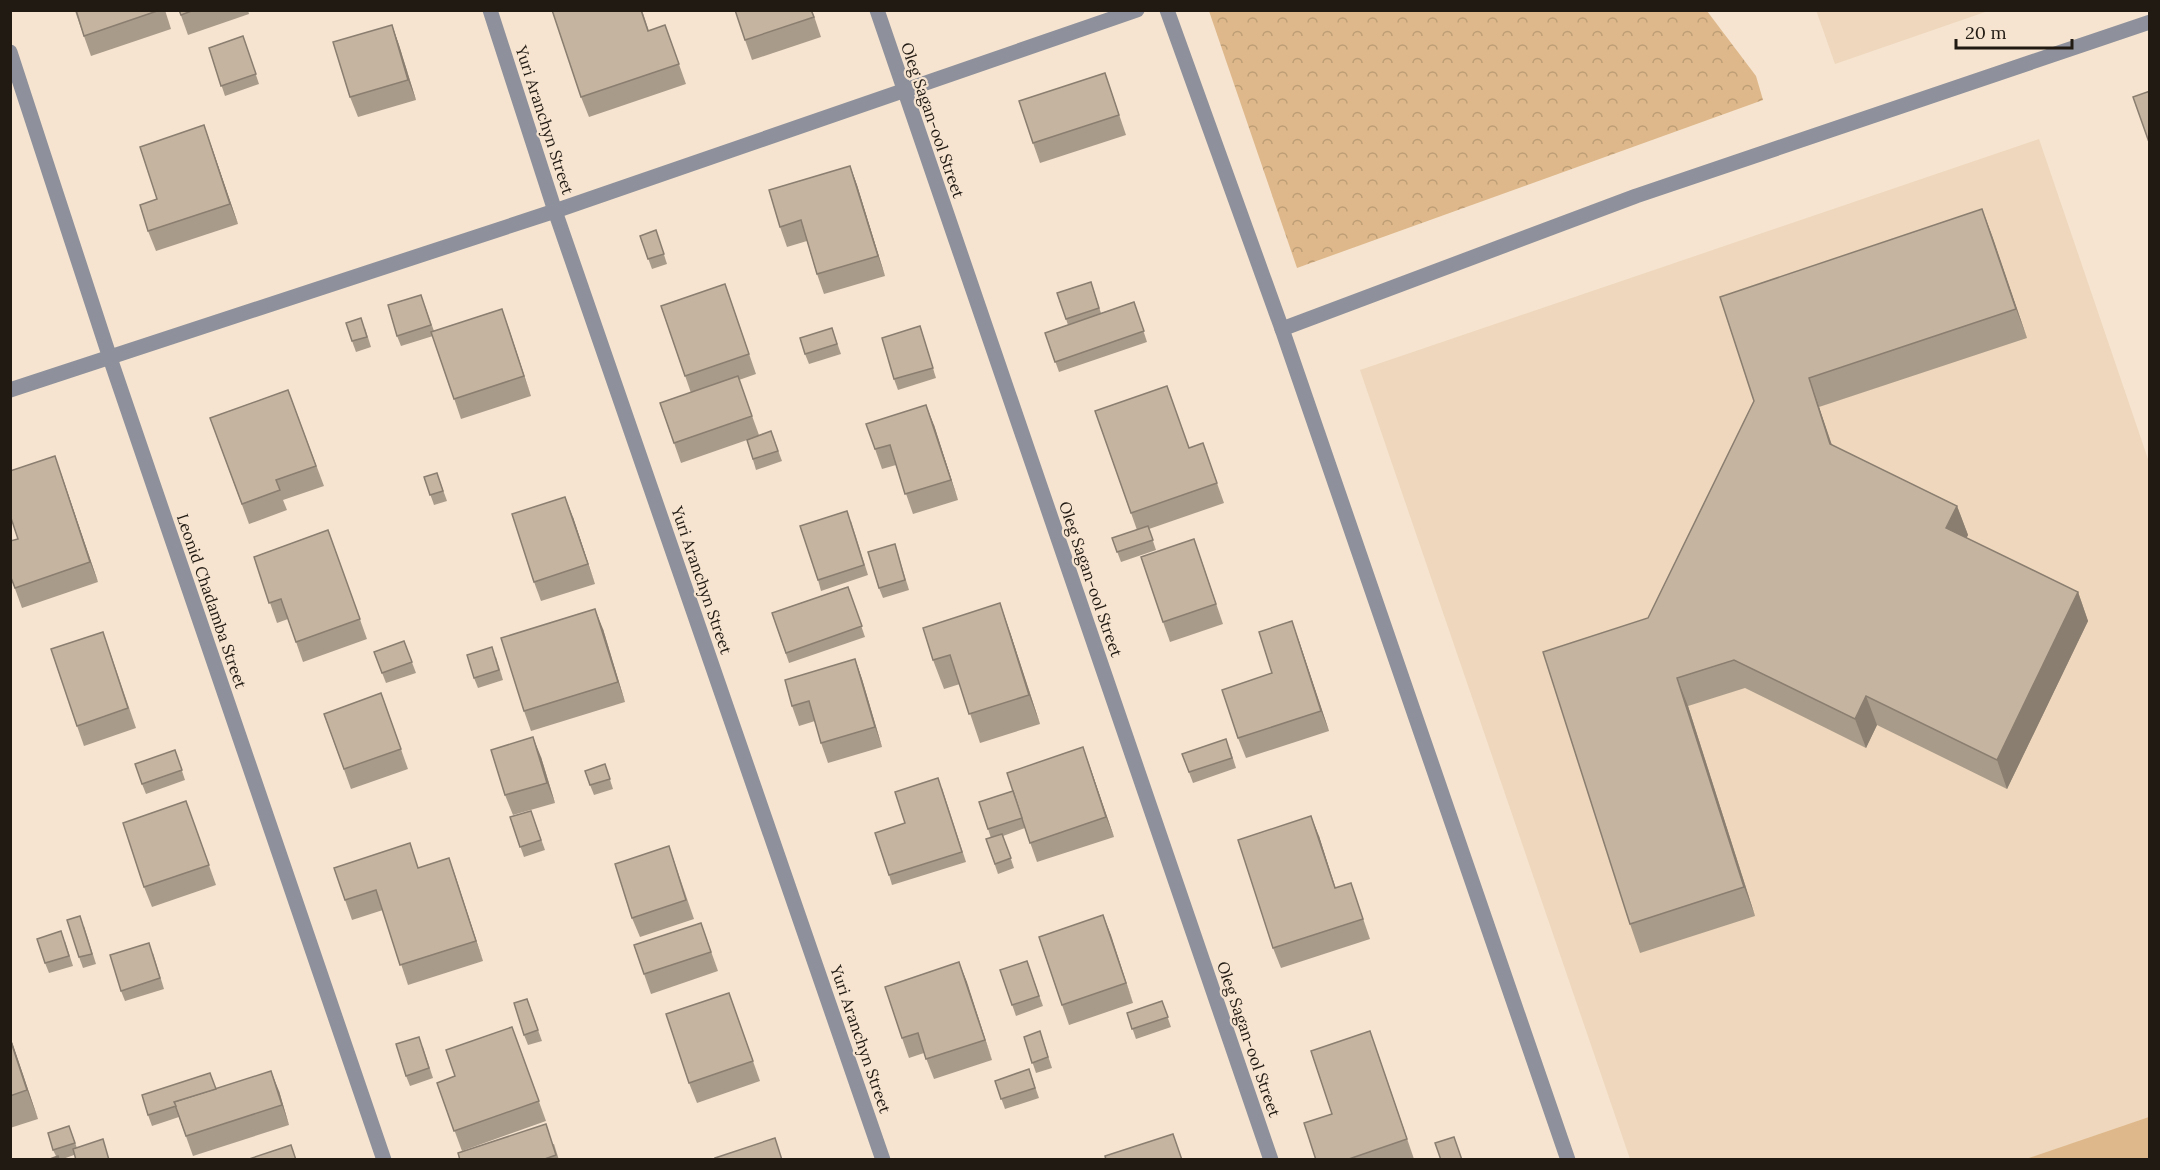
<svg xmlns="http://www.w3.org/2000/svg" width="2160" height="1170" font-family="Lora,serif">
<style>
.built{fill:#eed7bc}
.green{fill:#deb88a}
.park{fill:url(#park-crowns)}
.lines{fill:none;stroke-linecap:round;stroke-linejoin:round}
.minor{stroke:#8e919b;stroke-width:15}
.wall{fill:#a99b8a}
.shaded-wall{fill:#8a7e70}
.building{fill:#c5b4a0;stroke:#8a7e70;stroke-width:1.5}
.labels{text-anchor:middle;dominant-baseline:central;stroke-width:4.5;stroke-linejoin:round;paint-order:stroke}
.street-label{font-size:16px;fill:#211a13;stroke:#f6e4d0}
</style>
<defs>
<pattern id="park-crowns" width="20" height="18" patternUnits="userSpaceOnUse" patternTransform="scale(1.5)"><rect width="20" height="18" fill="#deb88a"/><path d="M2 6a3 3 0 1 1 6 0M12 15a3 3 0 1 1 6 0" fill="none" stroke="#be9e76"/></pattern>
</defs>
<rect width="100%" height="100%" fill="#f6e4d0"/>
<g class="built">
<polygon points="1816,10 1988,10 1988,11 1835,64"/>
<polygon points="2039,139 2149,462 2149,1159 1630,1159 1360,370"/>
</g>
<polygon class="green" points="2149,1117 2149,1159 2026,1159"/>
<polygon class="park" points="1209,11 1707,11 1756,76 1763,100 1297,268"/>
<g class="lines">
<g class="minor">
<polyline points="490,10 555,211 883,1160"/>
<polyline points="877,10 1271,1160"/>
<polyline points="1167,10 1282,329 1568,1160"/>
<polyline points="10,52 110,358 384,1160"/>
<polyline points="1282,329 1636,196 2150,22"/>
<polyline points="10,390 555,211 1137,10"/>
</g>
</g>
<g class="wall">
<polygon points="165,10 171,29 91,56 75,11"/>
<polygon points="179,10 248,10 249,14 188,35"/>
<polygon points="642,10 649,31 665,25 686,84 589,117 581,97"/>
<polygon points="812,10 821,37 752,60 745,40"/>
<polygon points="392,25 399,45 416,100 358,117 350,97"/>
<polygon points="243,36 259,84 225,96 209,48"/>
<polygon points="1105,73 1126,135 1040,163 1033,143"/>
<polygon points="211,145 238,224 156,251 148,231 157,199"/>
<polygon points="850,166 857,185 885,276 824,294 817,274 807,241 787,247 780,227"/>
<polygon points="1982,209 2027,338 1819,407 1832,445 1957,506 1968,535 1966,538 2078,592 2088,621 2007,789 1877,725 1866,748 1745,688 1688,706 1755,916 1640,953 1630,924 1648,618 1754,401"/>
<polygon points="656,230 667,264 652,269 640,236"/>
<polygon points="1091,282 1101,313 1134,302 1147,342 1059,372 1045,333 1068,325 1057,293"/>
<polygon points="725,284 756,374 739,380 759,435 771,431 782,461 756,470 747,440 681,463 660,403 691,393 661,306"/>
<polygon points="421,295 434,331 502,309 531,396 461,419 433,336 401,346 397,336"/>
<polygon points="920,326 936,378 898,390 894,379"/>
<polygon points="365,328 371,347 356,352 352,341"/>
<polygon points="832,328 841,354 809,364 805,354"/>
<polygon points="288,390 324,486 283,500 287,510 249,524 210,418"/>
<polygon points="1095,411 1189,448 1203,443 1224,503 1149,529 1156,550 1121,562 1112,538 1137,530"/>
<polygon points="934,425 958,500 913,514 896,465 882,469 875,449"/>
<polygon points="55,456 98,582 22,608 10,575 18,539"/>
<polygon points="437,473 447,501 434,505 424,477"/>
<polygon points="573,517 595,584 541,601 534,582"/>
<polygon points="851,521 868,575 821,591 818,580"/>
<polygon points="328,530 367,639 303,662 288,619 277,623 254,557"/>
<polygon points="895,544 909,590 883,598 879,588"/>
<polygon points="1201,559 1223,624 1170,642 1163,622"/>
<polygon points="848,587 865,637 789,663 772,613"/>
<polygon points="603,629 625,702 531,731 524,711"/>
<polygon points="1010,632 1040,724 980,743 960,684 944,689 933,660"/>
<polygon points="404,641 416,673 386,683 374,652"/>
<polygon points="1299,641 1329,731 1246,758 1238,738 1272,673"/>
<polygon points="110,652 136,728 84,746 77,726"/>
<polygon points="496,657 503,680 478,688 474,678"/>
<polygon points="855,659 862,679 882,747 828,763 821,743 815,721 799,726 792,706"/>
<polygon points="381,693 408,769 351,789 324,714"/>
<polygon points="1230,749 1236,768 1193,783 1182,754"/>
<polygon points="175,750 185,780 146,794 142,784"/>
<polygon points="541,757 555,803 513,815 505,795"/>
<polygon points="605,764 613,789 594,795 590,785"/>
<polygon points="1090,767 1114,837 1037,862 1025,828 1003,836 1014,868 998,874 986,839 991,838 979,802"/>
<polygon points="942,788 966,862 892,885 889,875"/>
<polygon points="186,801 216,885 152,907 144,887"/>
<polygon points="531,811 545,850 524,857 510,817"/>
<polygon points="1319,836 1335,888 1351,883 1370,939 1281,968 1273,948"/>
<polygon points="669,846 694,919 640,937 632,918"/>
<polygon points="449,858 483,961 408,985 383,910 352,920 345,900 419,868"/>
<polygon points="1103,915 1133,1003 1069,1025 1062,1005"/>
<polygon points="701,923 718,971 651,994 644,974"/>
<polygon points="84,926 96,964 83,968 79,957"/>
<polygon points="65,941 73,966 49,973 45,963"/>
<polygon points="153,953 164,989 125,1001 121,991"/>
<polygon points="1027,961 1043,1006 1016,1016 1000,970"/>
<polygon points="959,962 992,1060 934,1079 924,1053 909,1058 902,1038"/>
<polygon points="729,993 760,1081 697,1103 689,1083"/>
<polygon points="527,999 542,1041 528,1045 524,1035"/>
<polygon points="1162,1001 1171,1027 1136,1039 1127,1013"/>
<polygon points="512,1027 546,1121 462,1151 437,1083 455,1076"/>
<polygon points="1040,1031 1052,1068 1036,1073 1024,1037"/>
<polygon points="10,1036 38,1119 10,1128"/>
<polygon points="423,1047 433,1078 410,1086 406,1076"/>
<polygon points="1377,1051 1414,1159 1316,1160 1332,1114"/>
<polygon points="1029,1069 1039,1098 1005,1109 995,1081"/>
<polygon points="216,1089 279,1091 289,1125 193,1156 179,1117 152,1126 148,1115"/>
<polygon points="69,1126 77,1148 74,1155 60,1160 56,1156 53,1150"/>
<polygon points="554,1144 559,1160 460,1160"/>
</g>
<g class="shaded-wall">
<polygon points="392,25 399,45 416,100 408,80"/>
<polygon points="204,125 211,145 238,224 230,204"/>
<polygon points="850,166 857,185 885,276 878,256"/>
<polygon points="1982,209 1993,238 2027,338 2016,309"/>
<polygon points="502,309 509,329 531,396 524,376"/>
<polygon points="1809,378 1819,407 1841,473 1830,444"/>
<polygon points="926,405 934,425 958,500 951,480"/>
<polygon points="55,456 62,476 98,582 90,562"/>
<polygon points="565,497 573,517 595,584 588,564"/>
<polygon points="1957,506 1968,535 1957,557 1946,528"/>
<polygon points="2078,592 2088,621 2007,789 1997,760"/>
<polygon points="1000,603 1010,632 1040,724 1029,695"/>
<polygon points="595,609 603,629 625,702 618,682"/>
<polygon points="1292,621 1299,641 1329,731 1321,711"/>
<polygon points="855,659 862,679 882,747 875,727"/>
<polygon points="1677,678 1688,706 1755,916 1744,887"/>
<polygon points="1866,696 1877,725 1866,748 1855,719"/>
<polygon points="533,737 541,757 555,803 547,783"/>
<polygon points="1083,747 1090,767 1114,837 1106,817"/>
<polygon points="1311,816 1319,836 1342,908 1335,888"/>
<polygon points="449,858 456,878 483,961 476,941"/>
<polygon points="1103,915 1111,935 1133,1003 1126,983"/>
<polygon points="959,962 967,982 992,1060 985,1040"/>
<polygon points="10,1036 38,1119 27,1090 10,1039"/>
<polygon points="271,1071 279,1091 289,1125 282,1105"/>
</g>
<g class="building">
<polygon points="76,10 160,10 84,36"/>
<polygon points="179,10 194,10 181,15"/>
<polygon points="552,10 641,10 648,31 665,25 679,64 581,97"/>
<polygon points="735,10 811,10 814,17 745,40"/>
<polygon points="392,25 408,80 350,97 333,42"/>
<polygon points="243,36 256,74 221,86 209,48"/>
<polygon points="1105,73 1119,115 1033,143 1019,101"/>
<polygon points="2150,91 2150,145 2133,97"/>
<polygon points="204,125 230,204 148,231 140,205 157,199 140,147"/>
<polygon points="850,166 878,256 817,274 801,220 780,227 769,190"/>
<polygon points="1982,209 2016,309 1809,378 1830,444 1957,506 1946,528 2078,592 1997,760 1866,696 1855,719 1734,660 1677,678 1744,887 1630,924 1543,652 1648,618 1754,401 1720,297"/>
<polygon points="656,230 664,254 648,259 640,236"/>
<polygon points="1091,282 1099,308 1066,319 1057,293"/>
<polygon points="725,284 749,354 685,376 661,306"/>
<polygon points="421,295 431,325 397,336 388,305"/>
<polygon points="1134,302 1144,331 1055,362 1045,333"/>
<polygon points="502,309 524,376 454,399 431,332"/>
<polygon points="361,318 367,337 352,341 346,323"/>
<polygon points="920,326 933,368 894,379 882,338"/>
<polygon points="832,328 837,344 805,354 800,338"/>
<polygon points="738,376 752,416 674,443 660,403"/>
<polygon points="1167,386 1189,448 1203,443 1217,483 1131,513 1095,411"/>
<polygon points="288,390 316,466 276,480 280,490 242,504 210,418"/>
<polygon points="926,405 951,480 905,494 890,445 875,449 866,424"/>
<polygon points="771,431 778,451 753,459 747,440"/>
<polygon points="55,456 90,562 15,588 10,575 10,541 18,539 10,515 10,471"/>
<polygon points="437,473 443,491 430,495 424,477"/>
<polygon points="565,497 588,564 534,582 512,514"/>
<polygon points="847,511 864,565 818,580 800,526"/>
<polygon points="1148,526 1153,540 1117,552 1112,538"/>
<polygon points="328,530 360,619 296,642 281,599 269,603 254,557"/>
<polygon points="1194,539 1216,604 1163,622 1141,557"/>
<polygon points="895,544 905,580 879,588 868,552"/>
<polygon points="848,587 862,626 786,653 772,613"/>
<polygon points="1000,603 1029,695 969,714 950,655 933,660 923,628"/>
<polygon points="595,609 618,682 524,711 501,638"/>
<polygon points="1292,621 1321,711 1238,738 1222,690 1272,673 1259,632"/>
<polygon points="103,632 128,708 77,726 51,649"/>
<polygon points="404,641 412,662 382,673 374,652"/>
<polygon points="492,647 499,670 474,678 467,655"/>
<polygon points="855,659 875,727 821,743 809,701 792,706 785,680"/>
<polygon points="381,693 401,749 344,769 324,714"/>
<polygon points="533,737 547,783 505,795 491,750"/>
<polygon points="1226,739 1232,758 1189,772 1182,754"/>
<polygon points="1083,747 1106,817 1030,843 1007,773"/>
<polygon points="175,750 182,770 142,784 135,764"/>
<polygon points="605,764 610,779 590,785 585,771"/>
<polygon points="938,778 962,852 889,875 875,833 905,823 895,792"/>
<polygon points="1013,791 1022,818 988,829 979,802"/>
<polygon points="186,801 209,865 144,887 123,823"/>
<polygon points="531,811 541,840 520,847 510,817"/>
<polygon points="1311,816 1335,888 1351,883 1363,919 1273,948 1238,840"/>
<polygon points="1002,834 1011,858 995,864 986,839"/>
<polygon points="410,843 418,868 449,858 476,941 400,965 376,890 345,900 334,868"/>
<polygon points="669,846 686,900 632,918 615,864"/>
<polygon points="1103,915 1126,983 1062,1005 1039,937"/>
<polygon points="80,916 92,954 79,957 67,920"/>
<polygon points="701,923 711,952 644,974 634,945"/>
<polygon points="61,931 69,956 45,963 37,939"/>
<polygon points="149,943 160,978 121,991 110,955"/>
<polygon points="1027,961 1039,996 1012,1005 1000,970"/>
<polygon points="959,962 985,1040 926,1059 918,1033 902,1038 885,987"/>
<polygon points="729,993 753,1061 689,1083 666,1014"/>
<polygon points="527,999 538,1030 524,1035 514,1003"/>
<polygon points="1162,1001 1168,1017 1132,1029 1127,1013"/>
<polygon points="512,1027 539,1101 454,1131 437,1083 455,1076 446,1050"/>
<polygon points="1040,1031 1048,1057 1032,1063 1024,1037"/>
<polygon points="1370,1031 1407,1139 1346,1160 1316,1160 1304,1123 1332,1114 1311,1051"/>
<polygon points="419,1037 429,1068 406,1076 396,1044"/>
<polygon points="10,1039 27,1090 10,1096"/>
<polygon points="1029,1069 1035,1088 1001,1099 995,1081"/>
<polygon points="271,1071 282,1105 186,1136 174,1102"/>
<polygon points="210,1073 216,1089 174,1102 176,1106 148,1115 142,1095"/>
<polygon points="546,1124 556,1155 542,1160 460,1160 458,1153"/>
<polygon points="69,1126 75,1143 53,1150 48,1133"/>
<polygon points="1173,1134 1182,1160 1106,1160 1105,1156"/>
<polygon points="1454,1137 1462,1160 1441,1160 1435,1143"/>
<polygon points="775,1138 782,1160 716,1160 715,1158"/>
<polygon points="103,1139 109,1160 76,1160 73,1149"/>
<polygon points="291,1145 296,1160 246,1160"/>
<polygon points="58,1156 59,1160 47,1160"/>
</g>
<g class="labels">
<g class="street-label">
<text transform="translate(545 120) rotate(72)">Yuri Aranchyn Street</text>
<text transform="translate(933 120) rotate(71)">Oleg Sagan-ool Street</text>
<text transform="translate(1091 579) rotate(71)">Oleg Sagan-ool Street</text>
<text transform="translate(702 580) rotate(71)">Yuri Aranchyn Street</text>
<text transform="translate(212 601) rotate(71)">Leonid Chadamba Street</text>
<text transform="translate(861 1039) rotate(71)">Yuri Aranchyn Street</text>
<text transform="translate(1249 1039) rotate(71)">Oleg Sagan-ool Street</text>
</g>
</g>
<rect width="2160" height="1170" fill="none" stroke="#211a13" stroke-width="24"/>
<path d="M1956 39v9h116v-9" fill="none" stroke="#211a13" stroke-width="3"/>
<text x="1965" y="39" font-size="18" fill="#211a13" stroke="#f6e4d0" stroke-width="4.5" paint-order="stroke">20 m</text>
</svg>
